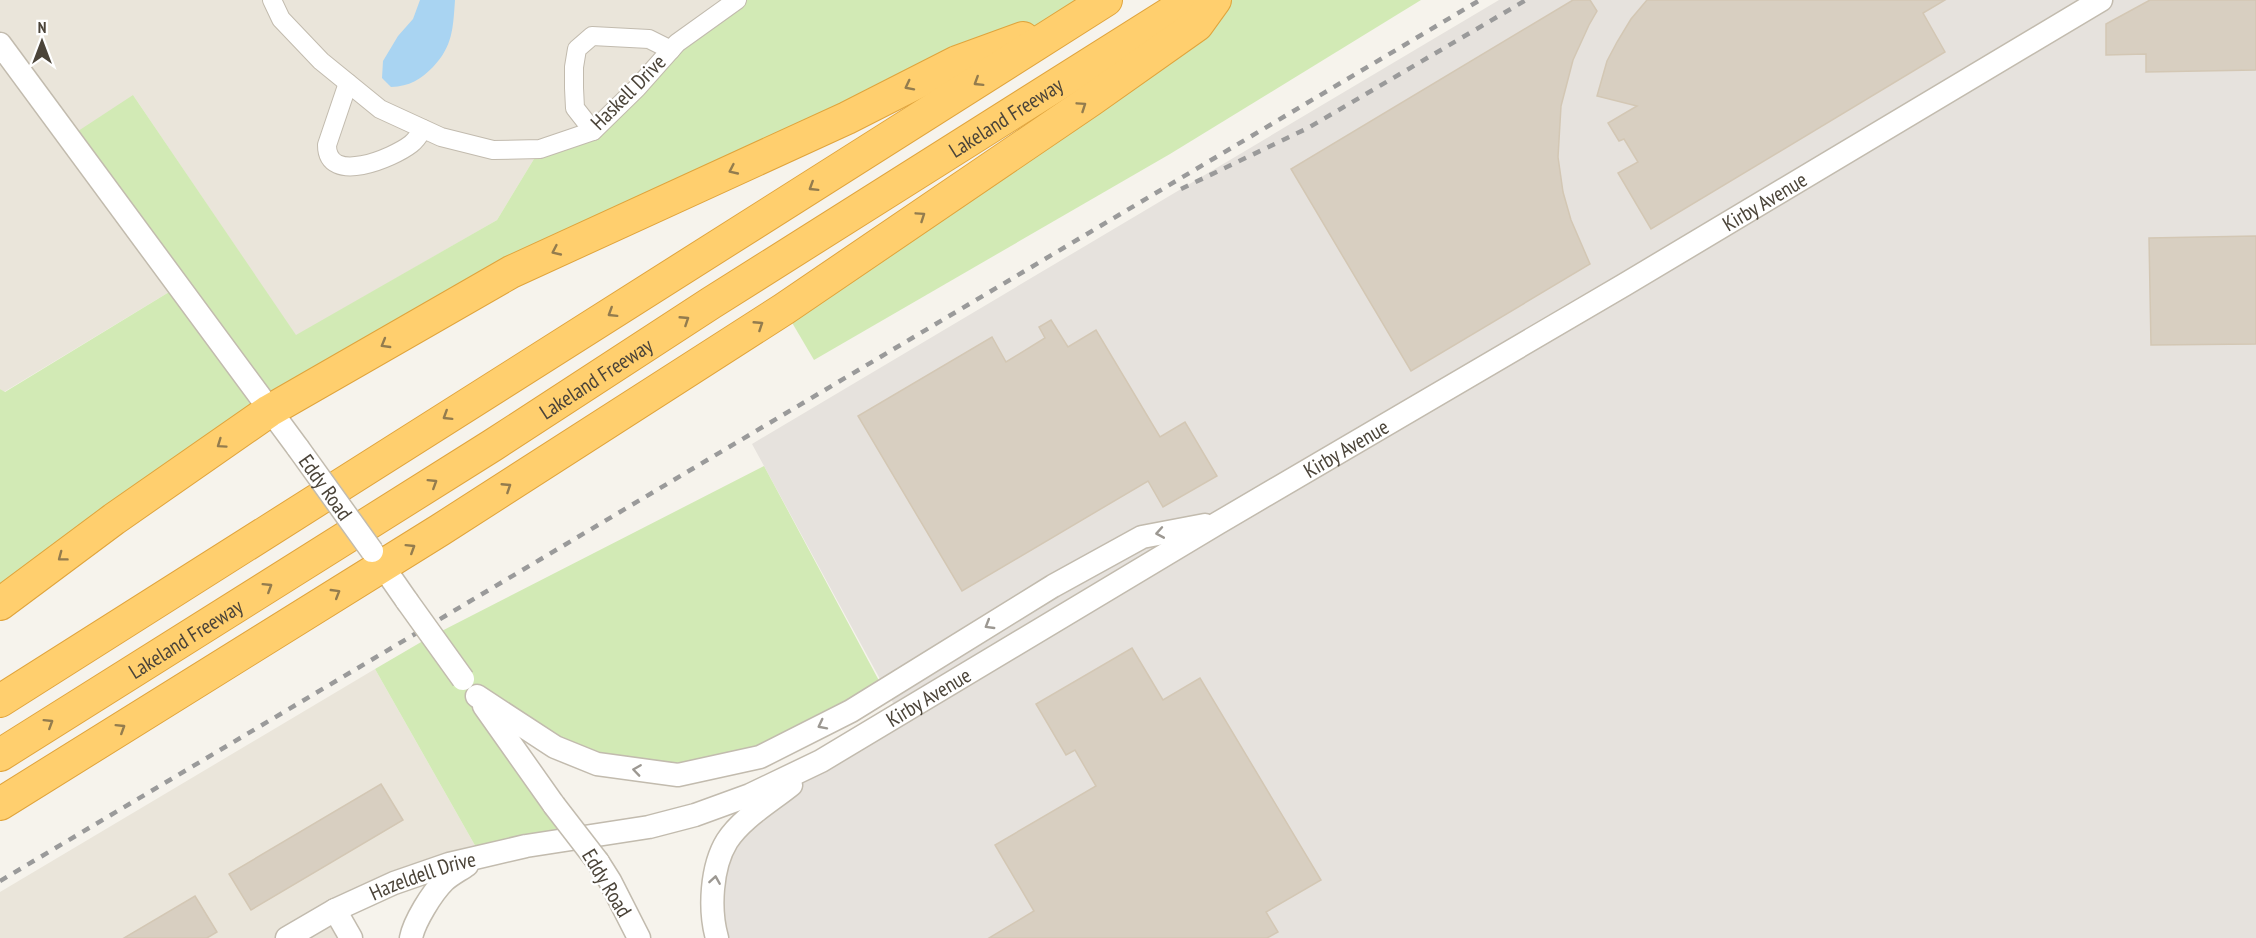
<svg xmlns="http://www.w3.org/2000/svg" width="2256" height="938" font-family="'PT Sans Narrow',sans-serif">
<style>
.residential{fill:#eae5da}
.industrial{fill:#e6e2dd}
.green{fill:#d2eab5}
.water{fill:#a9d4f2}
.building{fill:#d8cfc1;stroke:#d3c7b4;stroke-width:1.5}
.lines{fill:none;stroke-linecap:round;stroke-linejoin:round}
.minor-casing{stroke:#c2bbae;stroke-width:20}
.tertiary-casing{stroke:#c2bbae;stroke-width:25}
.motorway-casing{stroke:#e0a43c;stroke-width:34}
.minor{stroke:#fff;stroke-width:18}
.tertiary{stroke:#fff;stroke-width:22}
.motorway{stroke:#ffcf6e;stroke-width:32}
.rail{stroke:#9a9a9a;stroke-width:4.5;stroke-dasharray:8 8;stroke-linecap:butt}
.tertiary-bridge-casing{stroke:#c2bbae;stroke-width:25;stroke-linecap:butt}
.tertiary-bridge{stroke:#fff;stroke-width:22}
.oneway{stroke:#937c4e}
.oneway2{stroke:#9c9892}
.labels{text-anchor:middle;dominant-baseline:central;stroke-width:4.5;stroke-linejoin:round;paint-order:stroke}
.street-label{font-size:21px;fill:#4b4439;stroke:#fff}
</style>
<rect width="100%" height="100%" fill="#f6f3ec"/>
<g class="residential">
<polygon points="0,0 737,0 593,131 540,149 497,220 296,336 133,95 179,286 4,392 0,389"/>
<polygon points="375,669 481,856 336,910 351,938 0,938 0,892"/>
</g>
<polygon class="industrial" points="1499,0 2256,0 2256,938 717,938 714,892 743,823 899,714 752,444"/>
<g class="green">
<polygon points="737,0 1106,0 511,272 0,604 0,389 5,392 179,286 69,137 133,95 296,335 497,220 540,149 593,131"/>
<polygon points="1215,0 1421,0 1170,154 814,360 784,309"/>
<polygon points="764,466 884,690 760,757 678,775 597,764 478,698 580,838 481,856 375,669 428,638"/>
</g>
<path class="water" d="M 420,0 L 455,0 C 453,28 453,46 433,67 C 420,80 410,86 391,87 L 382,78 L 383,61 L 398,36 L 413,19 Z"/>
<g class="building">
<polygon points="1573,0 1590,0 1597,11 1589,25 1573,60 1566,87 1561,106 1558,157 1563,192 1571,220 1590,264 1411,371 1291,169"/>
<polygon points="1647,0 1945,0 1923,13 1945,52 1651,229 1618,173 1638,162 1624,139 1619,141 1608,123 1637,106 1597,96 1607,61 1617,42 1631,19"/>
<polygon points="2150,0 2256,0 2256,70 2146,72 2146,54 2106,55 2106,24"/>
<polygon points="2256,236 2256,344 2151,345 2149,238"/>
<polygon points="1051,320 1068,347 1096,330 1160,437 1185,422 1217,476 1163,507 1148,481 962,591 858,416 992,337 1006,362 1045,338 1039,327"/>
<polygon points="1132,648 1163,700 1200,678 1321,880 1266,912 1278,932 1267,938 989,938 1034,911 995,845 1096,786 1075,750 1066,755 1036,704"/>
<polygon points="381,784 403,820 251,910 229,874"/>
<polygon points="195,896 217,932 207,938 124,938"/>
</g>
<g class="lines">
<defs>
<g id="minor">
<polyline points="272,0 281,19 321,61 380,109 441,137 493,150 540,149 593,131 637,88 677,43 737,0"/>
<path d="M 348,83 L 327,145 C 327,186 393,158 411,144 C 416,140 420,134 423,129"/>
<polyline points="593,131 575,108 574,88 574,67 577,49 592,36 649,39 671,50"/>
</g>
<g id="tertiary">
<polyline points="0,44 298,448"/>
<polyline points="375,555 407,601"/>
<polyline points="477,696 555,747 597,764 678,775 760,757 851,711 1053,586 1142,537 1205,525"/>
<polyline points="484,706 554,805"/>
<polyline points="598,862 610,881 639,938"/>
<polyline points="335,910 351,938"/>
<path id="s1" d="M 287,938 L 335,910 L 394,883 L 449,864 L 526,846 L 649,827 L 695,815 L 750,795 L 821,761 L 1218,523 L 1624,285 L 2101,0"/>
<path d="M 411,938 C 414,922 432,893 444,881 C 450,875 460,870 467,865"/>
<path d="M 717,938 C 709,910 711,867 727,841 C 742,818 770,802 791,785"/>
</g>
<g id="motorway">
<polyline points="0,604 114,519 269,411 511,272 847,118 957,62 1023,38"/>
<polyline points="0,701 1106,0"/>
<path id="s2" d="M 0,755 L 493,445 L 711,303 L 1191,0"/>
<polyline points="0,804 440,530 784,309 1091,100 1197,25 1215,0"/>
</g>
</defs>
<use href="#minor" class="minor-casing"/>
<use href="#tertiary" class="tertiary-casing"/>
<use href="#motorway" class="motorway-casing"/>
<use href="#minor" class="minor"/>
<use href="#tertiary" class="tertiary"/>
<use href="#motorway" class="motorway"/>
<g class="rail">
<polyline points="1181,189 1308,128 1526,0"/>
<polyline points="0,881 1480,0"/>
</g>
<defs>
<g id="tertiary-bridge">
<path id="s3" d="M 298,448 L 372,551"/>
<polyline points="407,601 463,679"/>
<polyline points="554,805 598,862"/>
</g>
</defs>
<use href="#tertiary-bridge" class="tertiary-bridge-casing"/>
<use href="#tertiary-bridge" class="tertiary-bridge"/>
</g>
<defs><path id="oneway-chevron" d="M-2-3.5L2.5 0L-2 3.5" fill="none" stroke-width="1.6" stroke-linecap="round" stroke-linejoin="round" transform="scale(1.5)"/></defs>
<g class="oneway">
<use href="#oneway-chevron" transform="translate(978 82) rotate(148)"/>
<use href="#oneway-chevron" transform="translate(909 86) rotate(153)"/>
<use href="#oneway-chevron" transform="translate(1082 106) rotate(-34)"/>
<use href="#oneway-chevron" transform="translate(733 170) rotate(155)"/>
<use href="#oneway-chevron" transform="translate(813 187) rotate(148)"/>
<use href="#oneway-chevron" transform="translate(921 216) rotate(-34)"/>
<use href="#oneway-chevron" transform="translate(556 251) rotate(155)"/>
<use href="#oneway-chevron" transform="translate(612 313) rotate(148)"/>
<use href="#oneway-chevron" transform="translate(685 320) rotate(-33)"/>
<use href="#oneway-chevron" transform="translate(759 325) rotate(-33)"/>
<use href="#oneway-chevron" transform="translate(385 344) rotate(150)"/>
<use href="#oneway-chevron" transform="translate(447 416) rotate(148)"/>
<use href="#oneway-chevron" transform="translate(221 444) rotate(145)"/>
<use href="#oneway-chevron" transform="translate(433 483) rotate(-32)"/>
<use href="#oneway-chevron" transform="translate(507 487) rotate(-33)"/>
<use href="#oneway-chevron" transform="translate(411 548) rotate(-32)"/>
<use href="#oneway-chevron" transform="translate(62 557) rotate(143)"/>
<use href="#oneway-chevron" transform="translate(268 587) rotate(-32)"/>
<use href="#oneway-chevron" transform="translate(336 593) rotate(-31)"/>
<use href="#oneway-chevron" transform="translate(49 723) rotate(-32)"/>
<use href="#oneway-chevron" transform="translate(121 728) rotate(-32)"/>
</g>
<g class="oneway2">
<use href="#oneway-chevron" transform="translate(1160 533) rotate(170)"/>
<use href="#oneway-chevron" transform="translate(989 625) rotate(149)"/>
<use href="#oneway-chevron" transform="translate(822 725) rotate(153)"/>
<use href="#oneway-chevron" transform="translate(637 770) rotate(-172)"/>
<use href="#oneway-chevron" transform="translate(715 880) rotate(-81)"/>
</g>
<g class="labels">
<g class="street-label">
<text transform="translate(628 92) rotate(-45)">Haskell Drive</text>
<text stroke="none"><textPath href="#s2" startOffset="1191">Lakeland Freeway</textPath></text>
<text stroke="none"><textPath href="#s1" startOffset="1664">Kirby Avenue</textPath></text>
<text stroke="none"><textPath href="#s2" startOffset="705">Lakeland Freeway</textPath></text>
<text stroke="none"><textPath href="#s1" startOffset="1178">Kirby Avenue</textPath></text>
<text stroke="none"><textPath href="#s3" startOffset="48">Eddy Road</textPath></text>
<text stroke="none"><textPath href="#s2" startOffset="219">Lakeland Freeway</textPath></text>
<text stroke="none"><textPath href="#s1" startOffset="692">Kirby Avenue</textPath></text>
<text stroke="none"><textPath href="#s1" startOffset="150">Hazeldell Drive</textPath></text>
<text transform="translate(607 883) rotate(59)">Eddy Road</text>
</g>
</g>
<g transform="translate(42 42)" stroke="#ffffff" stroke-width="4.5" paint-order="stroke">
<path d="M0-4.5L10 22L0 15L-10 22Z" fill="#4b4439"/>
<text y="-9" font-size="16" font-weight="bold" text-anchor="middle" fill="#4b4439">N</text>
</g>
</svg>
